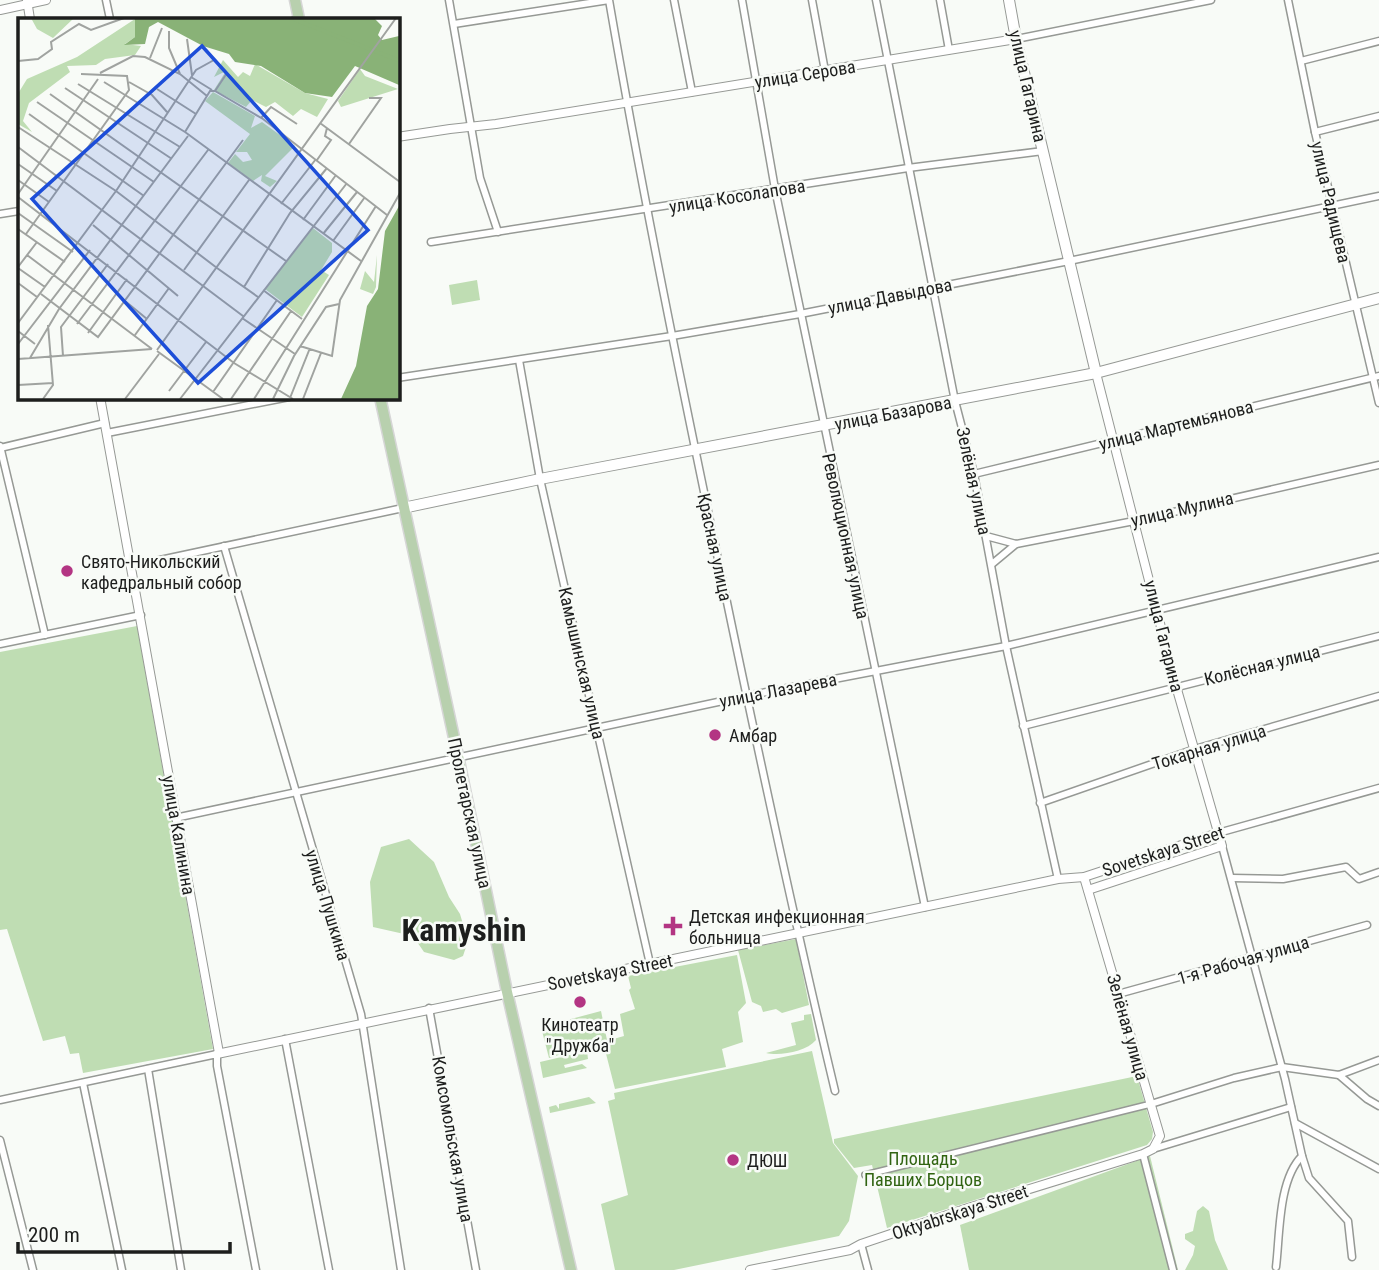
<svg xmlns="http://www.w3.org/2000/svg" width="1379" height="1270" font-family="'Roboto Condensed',sans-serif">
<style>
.green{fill:#bfddb3}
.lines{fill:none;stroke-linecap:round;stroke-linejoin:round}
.pedestrian-casing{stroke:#969995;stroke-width:8}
.minor-casing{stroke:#969995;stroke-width:9}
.tertiary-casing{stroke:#969995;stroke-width:10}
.secondary-casing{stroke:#969995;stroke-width:12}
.primary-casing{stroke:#d6d6d6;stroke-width:13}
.pedestrian{stroke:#fff;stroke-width:5}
.minor{stroke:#fff;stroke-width:6}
.tertiary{stroke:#fff;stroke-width:8}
.secondary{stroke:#fff;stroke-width:10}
.primary{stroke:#b8d0ae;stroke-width:10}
.poi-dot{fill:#b33583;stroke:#f8fbf7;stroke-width:2.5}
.labels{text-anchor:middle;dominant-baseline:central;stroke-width:5;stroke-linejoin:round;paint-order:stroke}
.street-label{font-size:18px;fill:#1d1e1d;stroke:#f8fbf7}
.poi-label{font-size:18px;fill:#1d1e1d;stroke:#f8fbf7;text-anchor:start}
.park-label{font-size:18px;fill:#316412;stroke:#f8fbf7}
.town-label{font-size:32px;font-weight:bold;fill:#1d1e1d;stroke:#f8fbf7}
.inset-river{fill:none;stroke:#89b277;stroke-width:3.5}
.inset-road{fill:none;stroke:#a0a3a0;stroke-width:2}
.view{fill:#1d4ed8;fill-opacity:0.15;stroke:#1d4ed8;stroke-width:3.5}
.inset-edge{fill:none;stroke:#1d1e1d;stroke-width:3.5}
</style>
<rect width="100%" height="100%" fill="#f8fbf7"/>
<g class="green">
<polygon points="477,280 480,300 452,305 449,285"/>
<polygon points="137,626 213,1049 83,1073 79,1053 70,1054 65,1036 43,1041 7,929 0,930 0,652"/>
<polygon points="409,839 434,862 449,897 460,914 468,941 463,956 454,960 424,952 413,936 373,927 370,882 381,847"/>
<polygon points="796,939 809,1005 782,1013 776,1009 763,1012 761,1006 752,1002 738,950"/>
<polygon points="737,955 746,1003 738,1012 743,1042 722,1049 726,1067 615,1089 603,1042 624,1036 620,1014 635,1009 629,990 631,988 628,976"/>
<polygon points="601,1011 607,1040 549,1058 541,1027"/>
<path d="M 811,1014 L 816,1040 C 806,1052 780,1056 766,1053 L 796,1045 L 791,1023 L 804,1020 L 804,1015 Z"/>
<polygon points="587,1051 588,1059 564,1065 565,1068 582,1064 587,1068 543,1078 540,1062"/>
<polygon points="812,1051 833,1143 858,1176 849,1221 839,1236 674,1270 615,1270 601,1204 628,1195 608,1101 615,1099 614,1093"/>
<polygon points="1137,1076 1153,1132 1152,1139 1147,1145 887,1228 872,1165 854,1168 834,1143 834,1139"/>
<polygon points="589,1097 596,1103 550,1113 549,1107 556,1105 559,1109 559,1104"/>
<polygon points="1150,1156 1178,1270 969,1270 960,1225"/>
<polygon points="1203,1206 1209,1211 1215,1240 1228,1270 1185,1270 1193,1255 1195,1246 1185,1239 1185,1234 1193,1231 1197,1211"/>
</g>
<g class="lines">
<defs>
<polyline id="pedestrian" points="865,1175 1151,1104"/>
<g id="minor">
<polyline points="106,0 110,19"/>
<polyline points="449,0 480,178 498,232"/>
<polyline points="674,0 692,92"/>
<polyline points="742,0 775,189 925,907"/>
<polyline points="812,0 825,71"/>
<polyline points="876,0 955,401 974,474 1006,646 1058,879"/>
<polyline points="940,0 949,50"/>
<polyline points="1288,0 1315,132 1379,403"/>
<path d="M 454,24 L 609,0 C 643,197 683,392 724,588 C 759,756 795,924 835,1091"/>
<polyline points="1016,39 1211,0"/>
<polyline points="1301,61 1379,41"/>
<polyline points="1315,132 1379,116"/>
<polyline points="0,214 19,211"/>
<polyline points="431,242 908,168 1043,151"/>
<polyline points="519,360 540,479 650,964"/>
<polyline points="397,378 672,336 800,314 1069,261 1379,196"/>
<polyline points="107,433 289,397"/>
<polyline points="0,446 45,635"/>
<polyline points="0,448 105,423"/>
<polyline points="974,474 1379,376"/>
<polyline points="986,536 1016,544"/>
<polyline points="224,546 361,1014 401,1270"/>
<polyline points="992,564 1016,544 1134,521 1379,465"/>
<polyline points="132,566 403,508"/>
<polyline points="0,644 141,615"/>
<polyline points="1023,726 1379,636"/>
<polyline points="1040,803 1195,749 1379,696"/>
<polyline points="175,818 746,696 1006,646 1379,557"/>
<polyline points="1218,833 1379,788"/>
<path d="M 1222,846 L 1285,1079 L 1302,1156 C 1278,1180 1280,1234 1276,1267"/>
<polyline points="1232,878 1283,879 1346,867 1359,879 1379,872"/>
<polyline points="1118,994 1367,925"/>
<polyline points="429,1008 476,1270"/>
<polyline points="285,1039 329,1270"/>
<polyline points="148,1069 181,1270"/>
<polyline points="1339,1075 1367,1099 1379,1106"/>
<polyline points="83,1083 122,1270"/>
<polyline points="0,1100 217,1054 217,1066 256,1270"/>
<polyline points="1151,1104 1234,1078 1282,1067 1339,1075 1379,1060"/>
<polyline points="1295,1123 1379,1169"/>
<polyline points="0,1140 33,1270"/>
<polyline points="1153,1149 1291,1107"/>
<polyline points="1143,1154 1173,1270"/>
<polyline points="1302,1156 1309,1178 1348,1221 1352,1257"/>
<polyline points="861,1244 868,1270"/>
</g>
<g id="tertiary">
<polyline points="27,0 30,19"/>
<polyline points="0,10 46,0"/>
<polyline points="397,137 450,129 496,124 1016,39"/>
<path d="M 100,397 L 219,1053 L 217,1054 C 496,994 777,937 1058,879 L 1084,877 L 1218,833"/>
<polyline points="1088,890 1222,846 1176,686 1096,373"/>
<polyline points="750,1270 850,1250 861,1244 968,1208 1143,1154 1153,1149 1160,1136 1084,877"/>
</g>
<g id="secondary">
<polyline points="1009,0 1016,39 1096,373"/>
<polyline points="403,508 540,479 1096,373 1379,298"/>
</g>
<g id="primary">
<polyline points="295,0 299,19"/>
<polyline points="380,397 458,756 507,992 571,1270"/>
</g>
</defs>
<use href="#pedestrian" class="pedestrian-casing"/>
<use href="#minor" class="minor-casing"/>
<use href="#tertiary" class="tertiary-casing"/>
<use href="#secondary" class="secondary-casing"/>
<use href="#primary" class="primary-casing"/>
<use href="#pedestrian" class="pedestrian"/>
<use href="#minor" class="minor"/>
<use href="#tertiary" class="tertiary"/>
<use href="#secondary" class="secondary"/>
<use href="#primary" class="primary"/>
</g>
<g class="poi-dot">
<circle cx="67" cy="571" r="7"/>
<circle cx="715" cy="735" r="7"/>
<path d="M669.5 915.5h7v7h7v7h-7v7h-7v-7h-7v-7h7z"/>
<circle cx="580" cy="1002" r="7"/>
<circle cx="733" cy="1160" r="7"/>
</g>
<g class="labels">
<g class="street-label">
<text transform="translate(805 74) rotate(-9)">улица Серова</text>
<text transform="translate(1028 86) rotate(77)">улица Гагарина</text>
<text transform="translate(737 196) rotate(-9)">улица Косолапова</text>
<text transform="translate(1331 202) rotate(77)">улица Радищева</text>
<text transform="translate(890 296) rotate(-11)">улица Давыдова</text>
<text transform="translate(893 413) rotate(-11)">улица Базарова</text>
<text transform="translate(1176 425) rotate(-14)">улица Мартемьянова</text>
<text transform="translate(974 481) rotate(78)">Зелёная улица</text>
<text transform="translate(1182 509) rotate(-13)">улица Мулина</text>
<text transform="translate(846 536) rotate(78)">Революционная улица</text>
<text transform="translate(715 547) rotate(78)">Красная улица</text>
<text transform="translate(1164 636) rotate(76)">улица Гагарина</text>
<text transform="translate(582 663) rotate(77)">Камышинская улица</text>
<text transform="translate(1262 665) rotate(-14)">Колёсная улица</text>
<text transform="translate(778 690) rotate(-11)">улица Лазарева</text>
<text transform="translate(1209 747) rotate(-17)">Токарная улица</text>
<text transform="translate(470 813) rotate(78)">Пролетарская улица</text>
<text transform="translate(179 835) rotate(80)">улица Калинина</text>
<text transform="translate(1163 851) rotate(-18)">Sovetskaya Street</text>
<text transform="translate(328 905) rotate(73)">улица Пушкина</text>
<text transform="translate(1243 960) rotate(-16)">1-я Рабочая улица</text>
<text transform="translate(610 972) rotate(-11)">Sovetskaya Street</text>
<text transform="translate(1128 1027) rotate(74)">Зелёная улица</text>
<text transform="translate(453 1139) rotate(80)">Комсомольская улица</text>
<text transform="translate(960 1212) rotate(-18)">Oktyabrskaya Street</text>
</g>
<g class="poi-label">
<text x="81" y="561">Свято-Никольский<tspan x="81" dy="21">кафедральный собор</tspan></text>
<text x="729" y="735">Амбар</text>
<text x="689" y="916">Детская инфекционная<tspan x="689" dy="21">больница</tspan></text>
<text x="580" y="1024" text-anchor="middle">Кинотеатр<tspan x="580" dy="21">"Дружба"</tspan></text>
<text x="747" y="1160">ДЮШ</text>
</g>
<g class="park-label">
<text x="923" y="1158">Площадь<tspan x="923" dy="21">Павших Борцов</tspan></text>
</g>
<g class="town-label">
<text x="464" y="930">Kamyshin</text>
</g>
</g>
<g transform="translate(18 18)">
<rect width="382" height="382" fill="#f8fbf7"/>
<path d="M 13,0 L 56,0 L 35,20 L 19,11 ZM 117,1 L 117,19 L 107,26 L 123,28 L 117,37 L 87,41 L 78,47 L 49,48 L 52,54 L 11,85 L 5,103 L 14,114 L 0,106 L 1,74 L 9,61 L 59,39 ZM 205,42 L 220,59 L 225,54 L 232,58 L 237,46 L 287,75 L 310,81 L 299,99 L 283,91 L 275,98 L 257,84 L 248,89 L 234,82 L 228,89 L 196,72 L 208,53 L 196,59 ZM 342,51 L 347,58 L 380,71 L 323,89 L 320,83 ZM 195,74 L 237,98 L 233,110 L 244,104 L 277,128 L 247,158 L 259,163 L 252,169 L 243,163 L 244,157 L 235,163 L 210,145 L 217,136 L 225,144 L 234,142 L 229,134 L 218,134 L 232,116 L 187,83 ZM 295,210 L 314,225 L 314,234 L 303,252 L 311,257 L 284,299 L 247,271 ZM 359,237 L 358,269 L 355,276 L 342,271 L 347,253 L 356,264 Z" fill="#bfddb3"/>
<path d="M 117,0 L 357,1 L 364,8 L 360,17 L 364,22 L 381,18 L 381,67 L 337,48 L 314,79 L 287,75 L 243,48 L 217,44 L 211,36 L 185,28 L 140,4 L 131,9 L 127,26 L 106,27 L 117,19 ZM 381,188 L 381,381 L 323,381 L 338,348 L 349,288 L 360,271 L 367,213 Z" fill="#89b277"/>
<path class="inset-river" d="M 273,0 L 382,43"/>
<path class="inset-road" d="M 151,13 L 151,30 L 162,56M 169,21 L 174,57M 132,40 L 144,10M 0,43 L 20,41 L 34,31 L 33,24 L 61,6 L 73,12 L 106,0M 82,55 L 115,38 L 127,39 L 162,56 L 189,78M 173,59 L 194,72M 86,64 L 167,114 L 343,243M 111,64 L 134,77 L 149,94M 60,66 L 162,129M 47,70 L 154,141M 139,71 L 178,96M 197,73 L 209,55M 32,76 L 268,243M 19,84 L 136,164M 11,96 L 126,178M 243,100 L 253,89 L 279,106M 302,105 L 382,164M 0,109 L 98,173 L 199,250M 167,114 L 192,73 L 197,73 L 245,101 L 369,197M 331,126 L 363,80 L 351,80M 0,129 L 225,298M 299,142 L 313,122 L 307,118 L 309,110M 0,146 L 39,173M 0,162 L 31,184M 98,173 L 178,52 L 196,42M 0,176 L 80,61M 0,179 L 216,345 L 275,381M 263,186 L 298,141M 0,195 L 55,234M 285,202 L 318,157M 75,207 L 160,278M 0,211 L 47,244M 8,216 L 111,72 L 109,58 L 63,56M 305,216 L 339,174M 315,223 L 347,179M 9,237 L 134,331M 0,249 L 19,224M 0,250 L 27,269M 199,250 L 240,279M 166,252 L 231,162M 0,265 L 19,279M 226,269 L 272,195 L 309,150M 245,272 L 284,301M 23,276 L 80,319 L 225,122M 107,283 L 129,301M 224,300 L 277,336M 0,305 L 98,173M 59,306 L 190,132M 0,313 L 17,326M 70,315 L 109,261M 117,317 L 151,270M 0,326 L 72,232M 282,328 L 314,338 L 322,282 L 382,175M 139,332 L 378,0M 139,333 L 205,381M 45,338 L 43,309 L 90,246M 12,340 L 41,291 L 170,118M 0,341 L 134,331M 166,353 L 188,324M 0,367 L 35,365M 151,373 L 166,353M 195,374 L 259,282M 272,380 L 292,330M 25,381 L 35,367 L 30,307M 107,381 L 141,336M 162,381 L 329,165M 213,381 L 273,293M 236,381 L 358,188M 255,381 L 276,338 L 308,289 L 321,286M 285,381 L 303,335"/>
<path class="view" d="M 184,28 L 350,212 L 180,365 L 14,181 Z"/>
<rect width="382" height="382" class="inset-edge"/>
</g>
<path d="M18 1242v10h212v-10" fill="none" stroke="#1d1e1d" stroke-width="3.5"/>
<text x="28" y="1242" font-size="21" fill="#1d1e1d" stroke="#f8fbf7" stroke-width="5" paint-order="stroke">200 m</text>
</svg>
